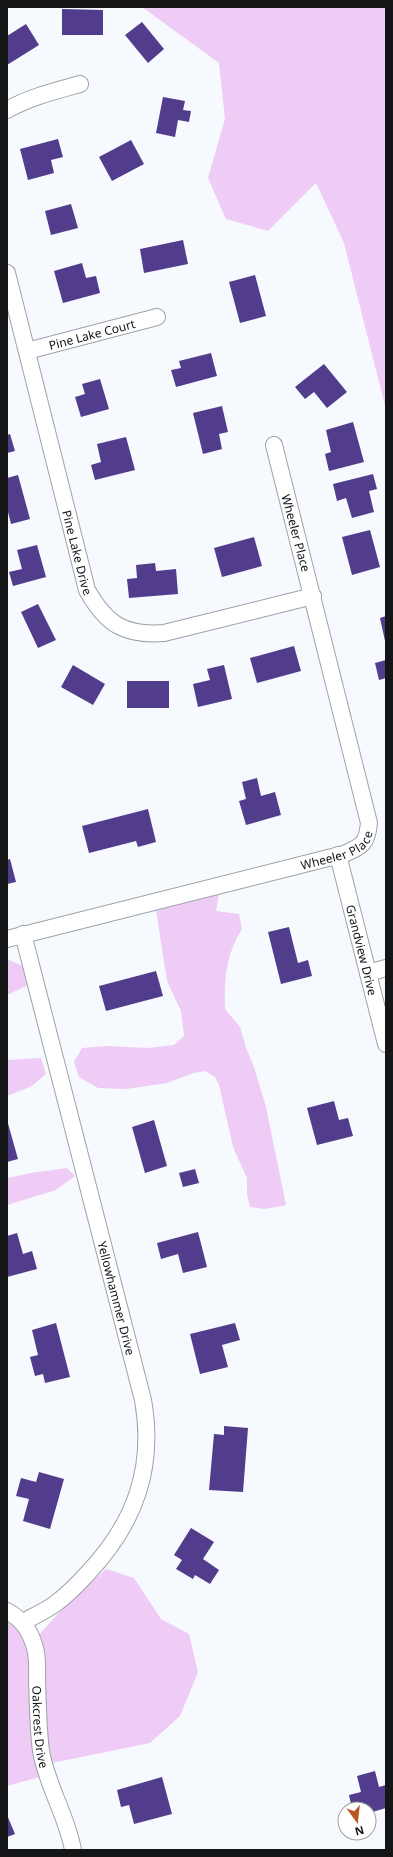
<svg xmlns="http://www.w3.org/2000/svg" width="393" height="1857" font-family="'Noto Sans',sans-serif">
<style>
.green{fill:#efccf6}
.building{fill:#513d8c}
.lines{fill:none;stroke-linecap:round;stroke-linejoin:round}
.minor-casing{stroke:#9ea2a8;stroke-width:18}
.minor{stroke:#fff;stroke-width:16}
.labels{text-anchor:middle;dominant-baseline:central;stroke-width:4;stroke-linejoin:round;paint-order:stroke}
.street-label{font-size:12px;fill:#131517;stroke:#fff}
</style>
<rect width="100%" height="100%" fill="#f6f9fe"/>
<g class="green">
<polygon points="142,7 386,7 386,410 344,243 316,183 268,231 226,219 208,178 225,119 219,63"/>
<path d="M 219,894 L 216,911 L 239,914 L 242,929 C 226,954 224,980 225,1009 L 240,1027 L 246,1048 L 254,1067 L 266,1107 L 286,1205 L 265,1209 L 250,1207 L 247,1195 L 247,1178 L 233,1147 L 219,1085 L 215,1077 L 205,1071 L 194,1073 L 167,1083 L 126,1089 L 98,1088 L 79,1077 L 74,1062 L 82,1048 L 107,1046 L 147,1048 L 174,1045 L 184,1036 L 181,1011 L 167,981 L 156,910 Z"/>
<polygon points="7,959 23,966 28,985 7,995"/>
<polygon points="41,1058 46,1074 32,1086 7,1096 7,1060"/>
<polygon points="67,1168 75,1176 56,1190 7,1205 7,1178 31,1173"/>
<polygon points="106,1569 134,1578 161,1619 189,1634 198,1672 180,1716 150,1743 52,1763 49,1752 38,1636 64,1607"/>
<path d="M 7,1620 C 39,1638 29,1697 31,1729 C 32,1746 36,1762 40,1777 L 7,1786 Z"/>
</g>
<g class="building">
<polygon points="62,9 103,10 103,35 62,35"/>
<polygon points="142,22 164,49 148,63 125,35"/>
<polygon points="26,24 39,45 7,65 7,36"/>
<polygon points="163,97 185,101 183,110 191,111 189,122 178,120 175,137 156,133"/>
<polygon points="58,139 63,157 51,160 54,173 28,180 20,149"/>
<polygon points="131,140 144,164 112,181 99,157"/>
<polygon points="71,204 78,228 51,235 45,211"/>
<polygon points="183,240 188,264 144,273 140,249"/>
<polygon points="82,263 86,278 96,276 100,293 63,303 54,271"/>
<polygon points="255,275 266,316 240,323 229,282"/>
<polygon points="211,353 217,376 176,387 171,370 181,368 179,361"/>
<polygon points="324,364 347,392 327,408 314,392 305,399 295,387"/>
<polygon points="100,379 109,409 81,417 75,397 85,394 82,384"/>
<polygon points="222,406 228,432 219,434 222,449 203,454 193,413"/>
<polygon points="353,422 364,462 329,471 325,454 331,452 326,430"/>
<polygon points="10,434 15,451 7,453 7,435"/>
<polygon points="126,437 135,470 95,480 91,465 101,462 97,444"/>
<polygon points="373,474 377,489 369,491 374,512 352,518 346,498 337,501 333,484"/>
<polygon points="18,475 30,519 11,524 7,508 7,478"/>
<polygon points="370,530 380,567 352,575 342,537"/>
<polygon points="254,537 262,566 222,577 214,548"/>
<polygon points="37,545 46,577 13,586 9,572 22,569 17,550"/>
<polygon points="155,563 156,571 176,569 178,594 129,598 127,579 137,578 136,565"/>
<polygon points="38,604 56,640 38,648 21,612"/>
<polygon points="386,616 386,641 385,641 380,618"/>
<polygon points="294,646 301,671 257,683 250,658"/>
<polygon points="386,660 386,678 379,680 375,663"/>
<polygon points="73,665 105,684 93,705 61,687"/>
<polygon points="224,665 232,699 198,707 193,684 210,680 207,669"/>
<rect x="127" y="681" width="42" height="27"/>
<polygon points="257,778 261,796 275,792 281,815 246,825 239,801 246,799 242,782"/>
<polygon points="148,809 156,842 138,847 136,841 89,853 82,826"/>
<polygon points="10,859 16,882 7,884 7,860"/>
<polygon points="289,927 298,963 308,960 312,976 281,984 268,932"/>
<polygon points="156,971 163,996 106,1011 99,986"/>
<polygon points="334,1101 339,1120 348,1118 353,1136 317,1145 307,1108"/>
<polygon points="7,1120 18,1159 7,1162"/>
<polygon points="154,1120 167,1166 145,1173 132,1127"/>
<polygon points="195,1169 199,1183 183,1187 179,1173"/>
<polygon points="198,1232 207,1267 183,1273 178,1254 161,1259 157,1243"/>
<polygon points="17,1233 23,1254 32,1251 37,1269 7,1277 7,1236"/>
<polygon points="56,1323 70,1377 45,1383 43,1374 35,1376 30,1357 38,1355 32,1330"/>
<polygon points="235,1323 240,1340 222,1345 228,1367 200,1374 190,1334"/>
<polygon points="224,1426 248,1428 243,1492 209,1490 214,1434 224,1435"/>
<polygon points="39,1472 64,1479 50,1529 23,1521 29,1499 16,1496 21,1478 36,1482"/>
<polygon points="191,1528 214,1542 203,1559 219,1570 210,1584 195,1575 193,1579 176,1569 182,1560 174,1555"/>
<polygon points="375,1771 379,1787 386,1785 386,1808 369,1813 369,1809 352,1809 349,1795 361,1792 357,1776"/>
<polygon points="162,1777 172,1814 134,1824 129,1805 121,1807 117,1790"/>
<polygon points="7,1815 15,1834 7,1837"/>
</g>
<g class="lines">
<defs>
<g id="minor">
<path d="M 7,110 C 30,97 55,91 80,84"/>
<path id="s1" d="M 7,273 L 87,590 C 106,624 124,636 164,633 L 313,596"/>
<path id="s2" d="M 27,351 L 157,317"/>
<path id="s3" d="M 338,855 L 386,1044"/>
<path id="s4" d="M 23,934 L 143,1400 C 155,1468 135,1523 88,1573 C 78,1584 67,1595 55,1604 C 45,1611 34,1616 23,1622"/>
<path id="s5" d="M 7,939 L 344,854 C 362,846 367,844 369,823 L 274,445"/>
<polyline points="368,973 386,968"/>
<path id="s6" d="M 7,1611 C 23,1620 30,1630 35,1648 C 38,1658 37,1671 37,1681 C 38,1705 38,1728 41,1751 C 47,1786 67,1816 73,1850"/>
</g>
</defs>
<use href="#minor" class="minor-casing"/>
<use href="#minor" class="minor"/>
</g>
<g class="labels">
<g class="street-label">
<text stroke="none"><textPath href="#s2" startOffset="67">Pine Lake Court</textPath></text>
<text transform="translate(296 533) rotate(75)">Wheeler Place</text>
<text stroke="none"><textPath href="#s1" startOffset="288">Pine Lake Drive</textPath></text>
<text stroke="none"><textPath href="#s5" startOffset="343">Wheeler Place</textPath></text>
<text stroke="none"><textPath href="#s3" startOffset="98">Grandview Drive</textPath></text>
<text stroke="none"><textPath href="#s4" startOffset="376">Yellowhammer Drive</textPath></text>
<text stroke="none"><textPath href="#s6" startOffset="127">Oakcrest Drive</textPath></text>
</g>
</g>
<rect width="393" height="1857" fill="none" stroke="#131517" stroke-width="16"/>
<g transform="translate(357 1821) rotate(165)"><circle r="19" fill="#ffffff" stroke="#a1a1a2"/>
<path d="M0-3L7 15L0 10L-7 15Z" fill="#b9571e"/>
<text y="-6" font-size="11" font-weight="bold" text-anchor="middle" fill="#131517">N</text>
</g>
</svg>
